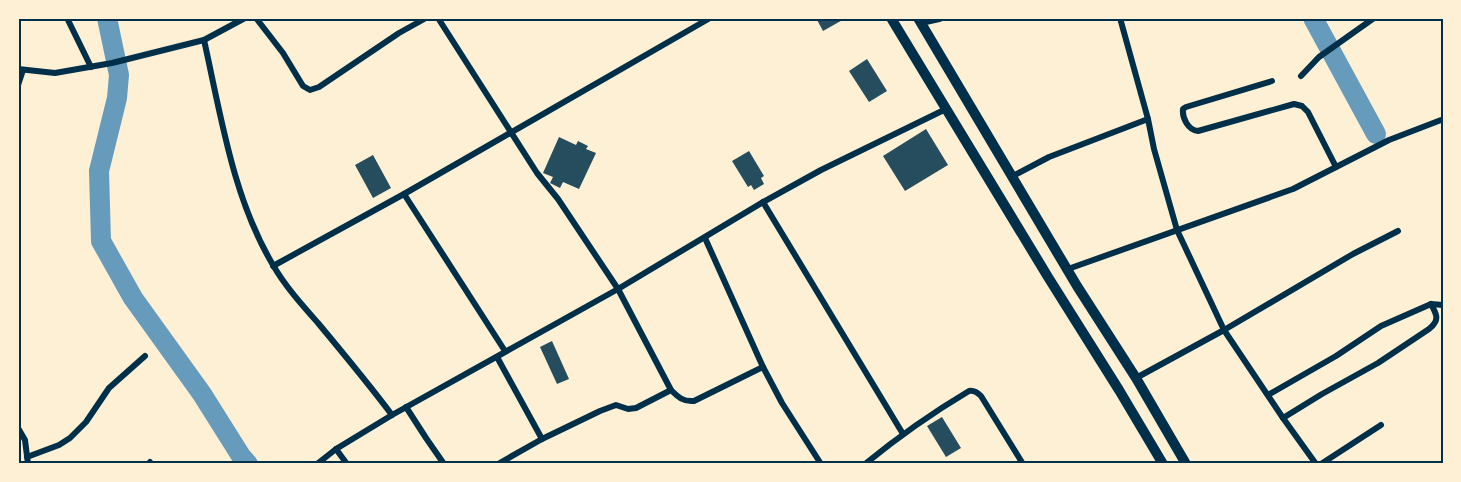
<svg xmlns="http://www.w3.org/2000/svg" width="1461" height="482" font-family="'Sofia Sans Condensed',sans-serif">
<style>
.lines{fill:none;stroke-linecap:round;stroke-linejoin:round}
.river{stroke:#669bbc;stroke-width:20}
.building{fill:#264d5e}
.minor{stroke:#003049;stroke-width:6}
.tertiary{stroke:#003049;stroke-width:8}
.trunk{stroke:#003049;stroke-width:10}
.neatline{fill:none;stroke:#003049;stroke-width:2}
</style>
<rect width="100%" height="100%" fill="#fdf0d5"/>
<g class="lines">
<g class="river">
<polyline points="107,18 119,75 117,98 99,171 101,241 133,298 202,394 241,456 248,464"/>
<polyline points="1313,18 1376,134"/>
</g>
</g>
<g class="building">
<polygon points="816,18 846,18 823,31"/>
<polygon points="867,59 887,91 869,102 849,71"/>
<polygon points="926,129 948,165 905,191 883,156"/>
<polygon points="559,137 576,145 578,141 588,146 586,149 596,153 579,189 563,182 560,188 550,183 553,177 543,173"/>
<polygon points="749,151 764,176 761,178 764,184 754,190 751,185 748,187 732,161"/>
<polygon points="373,155 391,188 373,198 355,165"/>
<polygon points="552,341 569,379 557,384 540,347"/>
<polygon points="942,417 961,448 946,457 927,426"/>
</g>
<g class="lines">
<g class="minor">
<polyline points="67,18 91,67"/>
<polyline points="256,18 283,53 303,86 310,90 319,87 399,33 426,18"/>
<path d="M 438,18 L 537,173 L 558,199 L 618,289 L 671,390 C 678,397 683,402 694,401 L 763,367"/>
<polyline points="1120,18 1148,119"/>
<path d="M 204,40 C 221,116 233,198 273,265 C 285,286 302,305 318,323 C 343,353 368,383 392,415"/>
<polyline points="18,69 55,73 112,63 204,40 245,18"/>
<polyline points="1301,76 1319,57 1374,18"/>
<path d="M 1272,81 L 1186,107 L 1183,109 C 1182,118 1188,130 1198,131 L 1294,104 L 1302,106 L 1308,112 L 1336,167"/>
<polyline points="18,85 23,70"/>
<polyline points="1013,176 1049,157 1148,119 1154,149 1177,230 1224,330 1283,418 1316,464"/>
<polyline points="404,194 505,351"/>
<polyline points="763,202 903,434"/>
<polyline points="705,238 763,367 782,403 821,464"/>
<polyline points="273,266 404,194 710,18"/>
<polyline points="1068,269 1293,189 1389,140 1441,120"/>
<polyline points="497,357 542,439"/>
<polyline points="1136,378 1224,330 1353,254 1398,231"/>
<polyline points="1268,395 1336,356 1381,326 1431,304 1443,305"/>
<polyline points="406,407 426,438 444,464"/>
<path d="M 1283,418 L 1322,394 L 1378,363 L 1429,329 C 1440,320 1437,315 1431,304"/>
<polyline points="18,428 25,440 28,464"/>
<polyline points="336,449 347,464"/>
<polyline points="27,457 59,445 70,438 86,422 109,388 145,356"/>
<polyline points="148,464 150,462"/>
<polyline points="317,464 336,449 392,415 618,289 763,202 821,170 946,109"/>
<polyline points="498,464 542,439 600,411 616,405 628,409 636,408 671,390"/>
<path d="M 865,464 C 898,437 932,413 969,391 C 974,390 977,392 981,396 L 1023,464"/>
<polyline points="1321,464 1381,425"/>
</g>
<polyline class="tertiary" points="921,22 939,18"/>
<g class="trunk">
<polyline points="891,18 1048,277 1119,390 1163,464"/>
<polyline points="918,18 1077,286 1136,378 1186,464"/>
</g>
</g>
<rect width="1461" height="482" fill="none" stroke="#fdf0d5" stroke-width="39"/>
<rect x="20" y="20" width="1422" height="442" class="neatline"/>
</svg>
